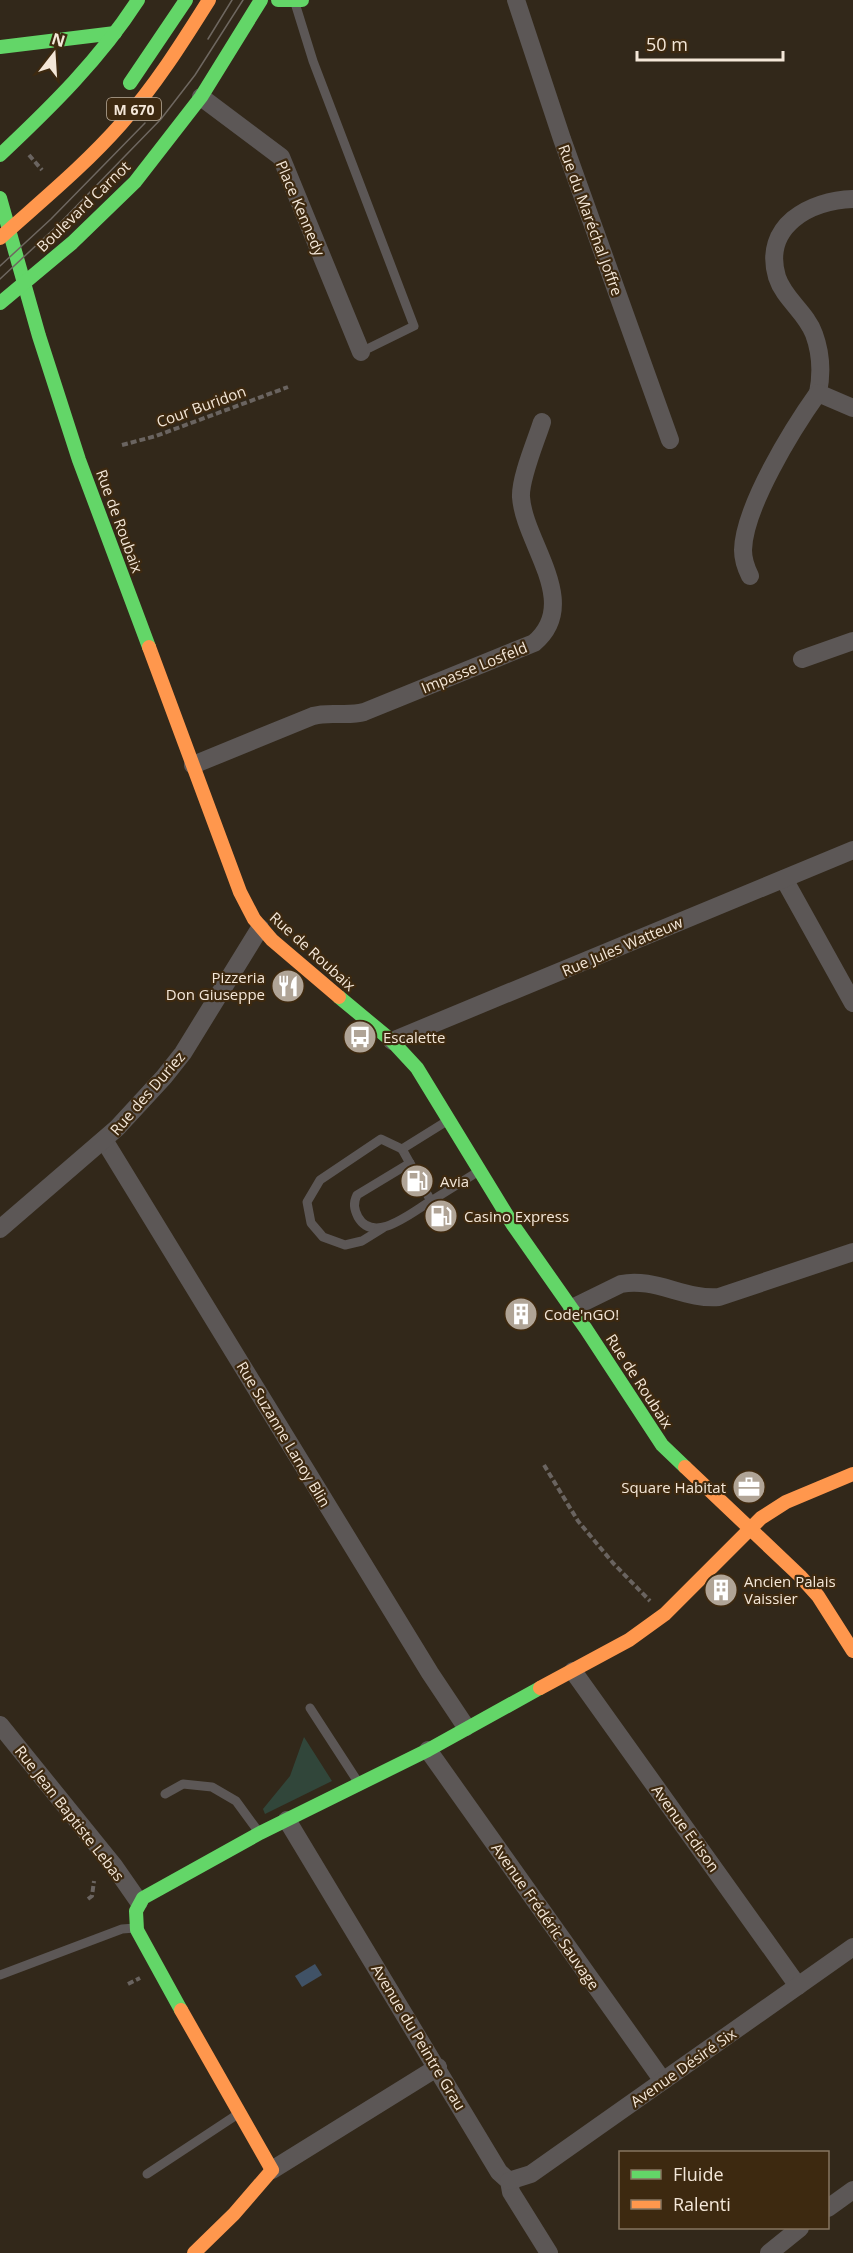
<svg xmlns="http://www.w3.org/2000/svg" width="853" height="2253" font-family="'Open Sans',sans-serif">
<style>
.green{fill:#31463a}
.water{fill:#405266}
.lines{fill:none;stroke-linecap:round;stroke-linejoin:round}
.path{stroke:#6a6460;stroke-width:4;stroke-dasharray:6 3;stroke-linecap:butt}
.lane{stroke:#5c5756;stroke-width:9}
.street{stroke:#5c5756;stroke-width:18}
.fast{stroke:#63d668;stroke-width:14}
.slow{stroke:#ff974d;stroke-width:14}
.tram{stroke:#6e6760;stroke-width:1.5}
.labels{text-anchor:middle;dominant-baseline:central;stroke-width:4.5;stroke-linejoin:round;paint-order:stroke}
.shield{fill:#3d2910;stroke:#bdae9c;stroke-width:1.5}
.shield-label{font-size:14px;font-weight:bold;fill:#f4e7d8}
.street-label{font-size:15px;fill:#f4e7d8;stroke:#3d2910}
.poi-label{font-size:15px;fill:#f4e7d8;stroke:#3d2910;text-anchor:start}
</style>
<rect width="100%" height="100%" fill="#32281a"/>
<polygon class="green" points="304,1737 332,1781 265,1814 263,1809 290,1776"/>
<polygon class="water" points="315,1964 322,1975 302,1987 295,1976"/>
<g class="lines">
<g class="path">
<polyline points="29,155 42,170"/>
<polyline points="122,445 156,436 288,387"/>
<polyline points="544,1465 578,1521 613,1563 650,1601"/>
<polyline points="88,1899 92,1896 94,1881"/>
<polyline points="128,1984 140,1978"/>
</g>
<g class="lane">
<polyline points="295,3 313,61 414,326 361,352"/>
<polyline points="447,1121 402,1149 431,1201 479,1171"/>
<path d="M 410,1163 L 357,1195 C 353,1203 354,1209 358,1217 C 374,1245 412,1212 431,1201"/>
<polyline points="383,1228 362,1241 345,1245 323,1237 311,1223 307,1202 320,1180 381,1139 402,1149"/>
<polyline points="310,1708 358,1782"/>
<polyline points="165,1794 183,1784 212,1787 236,1801 258,1831"/>
<polyline points="0,1975 122,1929 135,1928"/>
<polyline points="147,2174 238,2114"/>
</g>
<g class="street">
<polyline points="516,0 562,139 670,440"/>
<polyline points="201,97 281,157 361,352"/>
<path d="M 818,393 C 822,373 821,353 814,334 C 806,312 784,299 777,277 C 762,226 810,200 853,199"/>
<path d="M 750,576 C 746,568 743,560 743,550 C 744,507 793,428 818,393 L 853,408"/>
<polyline points="802,659 853,641"/>
<path d="M 193,765 L 313,716 C 330,711 347,717 364,712 L 534,643 C 582,603 524,543 521,497 C 520,478 536,441 542,422"/>
<polyline points="784,879 853,1003"/>
<polyline points="392,1041 853,850"/>
<polyline points="104,1140 430,1673 466,1727"/>
<polyline points="0,1229 117,1128 164,1077 183,1053 260,928"/>
<path d="M 572,1308 L 621,1284 C 654,1277 685,1300 719,1297 L 853,1252"/>
<polyline points="573,1671 798,1986"/>
<polyline points="0,1725 114,1866 139,1902"/>
<polyline points="428,1750 663,2081"/>
<polyline points="287,1820 499,2172 509,2181 511,2192 549,2253"/>
<polyline points="272,2170 438,2067"/>
<polyline points="509,2181 531,2174 853,1947"/>
<polyline points="828,2208 853,2190"/>
<polyline points="769,2253 800,2228"/>
</g>
<g class="fast">
<polyline points="278,0 302,0"/>
<polyline points="0,47 115,33"/>
<polyline points="130,83 186,0"/>
<path d="M 0,155 C 51,107 100,59 138,0"/>
<polyline points="0,198 39,336 79,460 149,647"/>
<polyline points="0,303 72,243 135,182 201,97 261,0"/>
<polyline points="339,997 392,1041 417,1068 513,1225 586,1329 662,1445 685,1467"/>
<polyline points="181,2010 137,1930 136,1911 143,1898 260,1833 428,1750 540,1688"/>
</g>
<g class="slow">
<path d="M 0,238 C 41,201 84,166 121,124 C 155,86 182,43 209,0"/>
<polyline points="149,647 240,892 254,919 272,940 339,997"/>
<polyline points="685,1467 800,1576 818,1596 853,1651"/>
<polyline points="540,1688 629,1640 665,1614 761,1518 786,1502 853,1474"/>
<polyline points="181,2010 272,2170 234,2214 194,2253"/>
</g>
<g class="tram">
<polyline points="208,39 232,0"/>
<polyline points="0,266 51,219 145,123"/>
<polyline points="0,279 57,226 161,119 195,75 243,0"/>
</g>
</g>
<defs>
<symbol id="restaurant-disc" viewBox="-11 -11 22 22"><circle r="9.5" fill="#b0a496" stroke="#3d2910"/><path d="M-5-6h1v4h1v-4h1v4h1v-4h1v5L-1.5 .5V6h-2V.5L-5-1ZM5-6V6H3V1.5H1.5Q1.5-4 5-6Z" fill="#fff"/></symbol>
<symbol id="bus-disc" viewBox="-11 -11 22 22"><circle r="9.5" fill="#b0a496" stroke="#3d2910"/><path d="M-5-6H5V4H4V6H2V4H-2V6H-4V4H-5ZM-3.5-4V0h7V-4ZM-3.5 1.2v1.5H-2V1.2ZM2 1.2v1.5H3.5V1.2Z" fill="#fff"/></symbol>
<symbol id="fuel-disc" viewBox="-11 -11 22 22"><circle r="9.5" fill="#b0a496" stroke="#3d2910"/><path d="M-5.5-6h7V0h2V4h1.3V-2.5L3-4.5l.8-.8L6-3V5H2.5V1h-1V6h-7ZM-4.2-4.7v3.2H.2V-4.7Z" fill="#fff"/></symbol>
<symbol id="building-disc" viewBox="-11 -11 22 22"><circle r="9.5" fill="#b0a496" stroke="#3d2910"/><path d="M-4-6H4V6H1V3H-1V6H-4ZM-2.5-4.3h1.7v1.8h-1.7ZM.8-4.3h1.7v1.8H.8ZM-2.5-1h1.7V.8h-1.7ZM.8-1h1.7V.8H.8Z" fill="#fff"/></symbol>
<symbol id="office-disc" viewBox="-11 -11 22 22"><circle r="9.5" fill="#b0a496" stroke="#3d2910"/><path d="M-6-3h4V-5.5h4V-3h4V5H-6ZM-1-4.5V-3h2v-1.5ZM-6 0V1H6V0Z" fill="#fff"/></symbol>
</defs>
<g fill-rule="evenodd">
<use href="#restaurant-disc" x="269" y="967" width="38" height="38"/>
<use href="#bus-disc" x="341" y="1018" width="38" height="38"/>
<use href="#fuel-disc" x="398" y="1162" width="38" height="38"/>
<use href="#fuel-disc" x="422" y="1197" width="38" height="38"/>
<use href="#building-disc" x="502" y="1295" width="38" height="38"/>
<use href="#office-disc" x="730" y="1468" width="38" height="38"/>
<use href="#building-disc" x="702" y="1571" width="38" height="38"/>
</g>
<g class="labels">
<rect class="shield" x="107" y="98" width="54" height="22" rx="4.5"/>
<g class="shield-label">
<text x="134" y="109">M 670</text>
</g>
<g class="street-label">
<text transform="translate(83 206) rotate(-44)">Boulevard Carnot</text>
<text transform="translate(301 208) rotate(67)">Place Kennedy</text>
<text transform="translate(591 220) rotate(70)">Rue du Maréchal Joffre</text>
<text transform="translate(201 406) rotate(-20)">Cour Buridon</text>
<text transform="translate(120 521) rotate(70)">Rue de Roubaix</text>
<text transform="translate(474 667) rotate(-22)">Impasse Losfeld</text>
<text transform="translate(622 946) rotate(-23)">Rue Jules Watteuw</text>
<text transform="translate(313 951) rotate(42)">Rue de Roubaix</text>
<text transform="translate(147 1093) rotate(-49)">Rue des Duriez</text>
<text transform="translate(640 1381) rotate(57)">Rue de Roubaix</text>
<text transform="translate(284 1434) rotate(59)">Rue Suzanne Lanoy Blin</text>
<text transform="translate(70 1813) rotate(52)">Rue Jean Baptiste Lebas</text>
<text transform="translate(686 1828) rotate(54)">Avenue Edison</text>
<text transform="translate(546 1916) rotate(55)">Avenue Frédéric Sauvage</text>
<text transform="translate(419 2037) rotate(59)">Avenue du Peintre Grau</text>
<text transform="translate(683 2067) rotate(-35)">Avenue Désiré Six</text>
</g>
<g class="poi-label">
<text x="265" y="977" text-anchor="end">Pizzeria<tspan x="265" dy="17">Don Giuseppe</tspan></text>
<text x="383" y="1037">Escalette</text>
<text x="440" y="1181">Avia</text>
<text x="464" y="1216">Casino Express</text>
<text x="544" y="1314">Code'nGO!</text>
<text x="726" y="1487" text-anchor="end">Square Habitat</text>
<text x="744" y="1581">Ancien Palais<tspan x="744" dy="17">Vaissier</tspan></text>
</g>
</g>
<rect x="619" y="2151" width="210" height="78" fill="#3d2910" stroke="#867560" stroke-width="1.5"/>
<rect x="631" y="2170" width="30" height="9" fill="#63d668" stroke="#867560" stroke-width="1.5"/>
<text x="673" y="2181" font-size="18" fill="#f4e7d8">Fluide</text>
<rect x="631" y="2200" width="30" height="9" fill="#ff974d" stroke="#867560" stroke-width="1.5"/>
<text x="673" y="2211" font-size="18" fill="#f4e7d8">Ralenti</text>
<g transform="translate(54 54) rotate(17)" stroke="#3d2910" stroke-width="4.5" paint-order="stroke">
<path d="M0-4.5L10 22L0 15L-10 22Z" fill="#f4e7d8"/>
<text y="-9" font-size="16" font-weight="bold" text-anchor="middle" fill="#f4e7d8">N</text>
</g>
<path d="M637 51v9h146v-9" fill="none" stroke="#f4e7d8" stroke-width="3"/>
<text x="646" y="51" font-size="18" fill="#f4e7d8" stroke="#3d2910" stroke-width="4.5" paint-order="stroke">50 m</text>
</svg>
